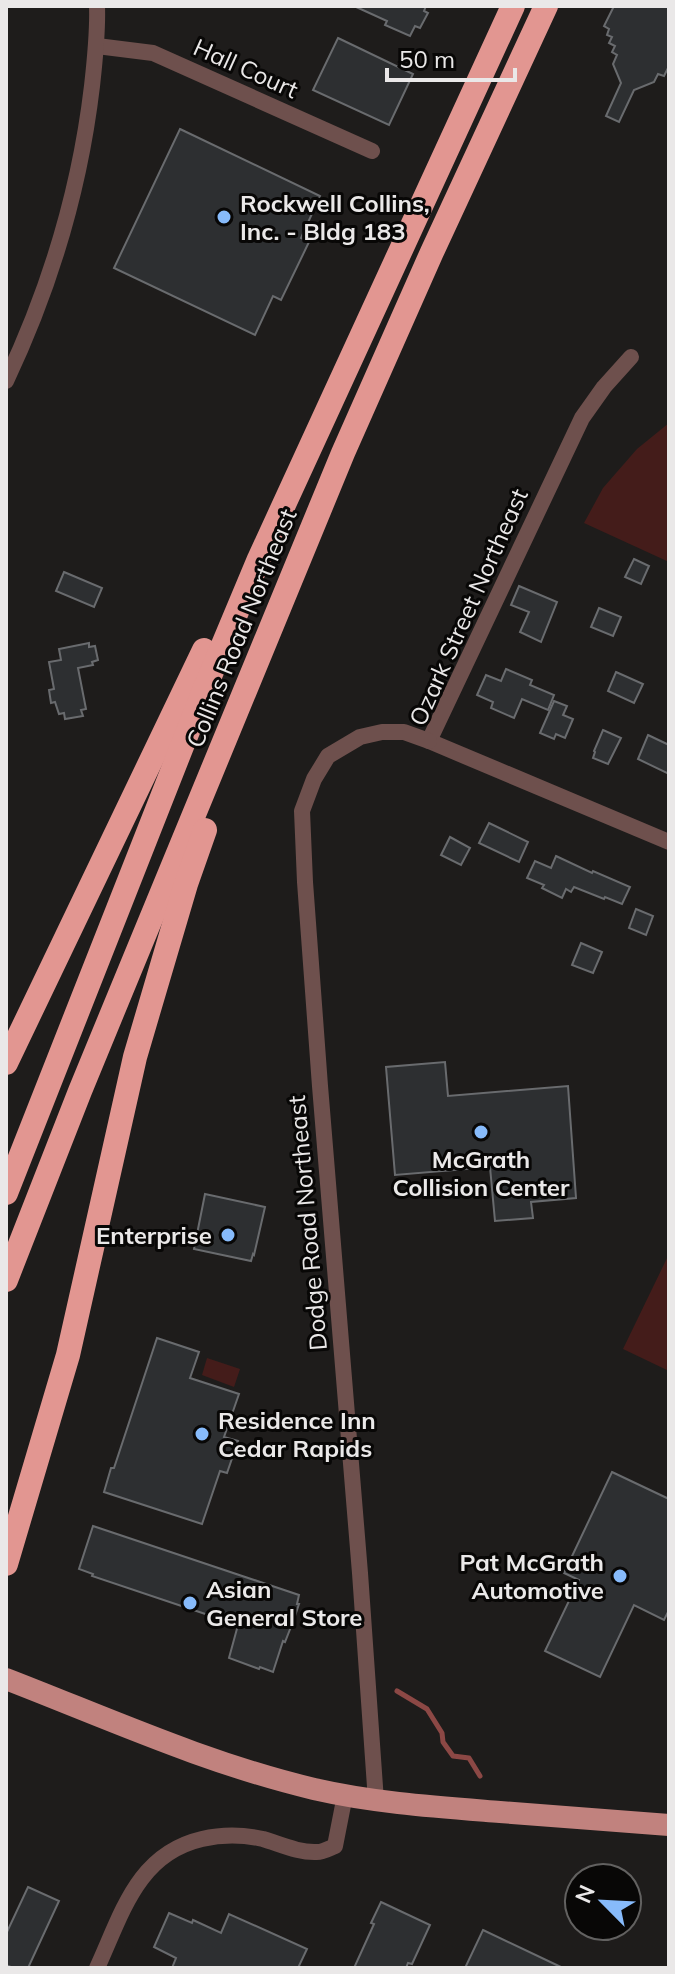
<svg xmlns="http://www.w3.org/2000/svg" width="675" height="1974" font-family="Mulish,sans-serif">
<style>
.green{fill:#441c1a}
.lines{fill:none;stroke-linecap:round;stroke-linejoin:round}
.stream{stroke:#8c4845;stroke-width:5}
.building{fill:#2d2f31;stroke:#696b6e;stroke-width:2}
.minor{stroke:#6e504d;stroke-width:16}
.major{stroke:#c1827e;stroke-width:22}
.highway{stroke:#e29691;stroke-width:24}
.poi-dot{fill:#87bbfb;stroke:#080706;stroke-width:3}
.labels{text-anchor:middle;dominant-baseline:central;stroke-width:6;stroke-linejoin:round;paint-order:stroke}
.street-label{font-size:24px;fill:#eae8e8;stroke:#080706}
.poi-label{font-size:24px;font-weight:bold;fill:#eae8e8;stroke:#080706;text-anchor:start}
</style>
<rect width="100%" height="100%" fill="#1e1c1b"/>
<g class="green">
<polygon points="669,423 669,562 584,523 603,488 637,449"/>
<polygon points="669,1254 669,1371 623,1349"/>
<polygon points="207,1358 240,1369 234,1387 202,1375"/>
</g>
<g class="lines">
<polyline class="stream" points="397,1691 427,1709 442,1733 443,1742 453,1756 469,1758 480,1776"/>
</g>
<g class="building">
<polygon points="354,6 426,6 424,11 428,13 420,28 415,26 410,36 385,25 387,21"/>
<polygon points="614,6 669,6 669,66 664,76 658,74 654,82 634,90 619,122 606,116 621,83 613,64 617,55 612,52 615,46 609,43 612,37 607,35 609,29 604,26"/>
<polygon points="338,38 413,74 389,125 313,90"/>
<polygon points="180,129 320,196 301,238 309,242 281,300 273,296 255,335 114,268"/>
<polygon points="634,559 649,566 641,584 625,577"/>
<polygon points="64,572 102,588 94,607 56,591"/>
<polygon points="519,586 557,602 541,642 520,632 529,612 511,605"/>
<polygon points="599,608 621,617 613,636 591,627"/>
<polygon points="89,643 89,647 95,646 98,660 92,662 93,665 78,668 86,709 81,710 83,716 65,719 64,713 59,714 55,702 51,703 49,690 54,689 49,662 61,660 59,649"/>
<polygon points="506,669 532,680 530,685 554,695 548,710 522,699 514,718 491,708 493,702 477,695 486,675 501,681"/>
<polygon points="616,672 643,684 634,703 608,691"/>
<polygon points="554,701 567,706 563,715 573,719 565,738 556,734 554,739 540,733"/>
<polygon points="603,730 621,738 608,764 593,758 595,752 594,751"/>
<polygon points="648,735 669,745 669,774 638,759"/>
<polygon points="489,823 528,842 519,862 479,843"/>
<polygon points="450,837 470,848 461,865 441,855"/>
<polygon points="556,856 592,873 593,871 630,887 622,904 605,897 604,899 574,887 571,892 566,889 562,898 542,888 544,885 527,878 535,861 551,868"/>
<polygon points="636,909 653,916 646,935 629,928"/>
<polygon points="581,943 602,952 593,973 572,965"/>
<polygon points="445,1062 448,1096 568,1086 576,1198 531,1202 533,1218 495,1221 490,1167 395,1175 386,1067"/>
<polygon points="205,1194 265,1207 254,1255 253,1254 251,1261 194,1249"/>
<polygon points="157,1338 199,1352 190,1378 239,1394 224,1437 238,1441 227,1473 220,1471 202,1524 104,1492 111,1468 114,1468"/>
<polygon points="612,1472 669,1499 669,1610 664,1620 634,1605 600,1677 545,1651 579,1580 564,1573"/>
<polygon points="93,1526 299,1595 297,1604 299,1604 294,1619 285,1642 283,1641 273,1672 260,1667 259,1669 229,1658 238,1625 92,1576 93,1574 79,1569"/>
<polygon points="28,1887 59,1901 28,1968 13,1968 6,1965 6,1934"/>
<polygon points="381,1902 430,1925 412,1964 408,1963 406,1968 354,1968 374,1924 371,1923"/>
<polygon points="169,1913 192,1923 193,1920 221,1933 229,1914 307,1949 298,1968 172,1968 176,1958 154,1947"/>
<polygon points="483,1930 563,1968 465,1968"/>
</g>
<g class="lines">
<g class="minor">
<polyline points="97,46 153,53 372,151"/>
<polyline points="631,357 604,387 582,418 429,741 669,842"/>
<path d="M 6,381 C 50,288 80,188 92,86 C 95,59 98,33 97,6"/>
<polyline points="376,1801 360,1573 320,1086 305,882 302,811 314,779 328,756 360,737 382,732 404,732 429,741"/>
<path d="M 97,1968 C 122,1914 137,1854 202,1839 C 223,1834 241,1834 263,1839 C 280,1844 299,1853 317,1852 C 323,1852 330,1848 335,1846 L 345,1795"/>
</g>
<path class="major" d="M 6,1679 C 107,1718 208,1764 314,1789 C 375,1803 437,1807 500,1812 C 556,1816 613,1821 669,1825"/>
<g class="highway">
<polyline points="6,1063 204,650"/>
<polyline points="6,1193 205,688 259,559 513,6"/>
<polyline points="6,1280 80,1091 343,453 432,252 546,6"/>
<polyline points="6,1564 68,1355 135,1057 186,884 205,830"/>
</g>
</g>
<g class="poi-dot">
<circle cx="224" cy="217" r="8"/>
<circle cx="481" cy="1132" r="8"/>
<circle cx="228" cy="1235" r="8"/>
<circle cx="202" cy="1434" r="8"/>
<circle cx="620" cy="1576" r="8"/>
<circle cx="190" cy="1603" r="8"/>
</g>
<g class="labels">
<g class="street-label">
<text transform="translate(246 68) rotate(24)">Hall Court</text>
<text transform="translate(468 607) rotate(-66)">Ozark Street Northeast</text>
<text transform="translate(241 628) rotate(-68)">Collins Road Northeast</text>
<text transform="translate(307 1223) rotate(-95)">Dodge Road Northeast</text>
</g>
<g class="poi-label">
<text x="240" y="203">Rockwell Collins,<tspan x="240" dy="28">Inc. - Bldg 183</tspan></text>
<text x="481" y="1159" text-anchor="middle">McGrath<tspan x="481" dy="28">Collision Center</tspan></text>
<text x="212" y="1235" text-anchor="end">Enterprise</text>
<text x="218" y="1420">Residence Inn<tspan x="218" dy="28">Cedar Rapids</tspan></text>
<text x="604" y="1562" text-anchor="end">Pat McGrath<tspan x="604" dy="28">Automotive</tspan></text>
<text x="206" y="1589">Asian<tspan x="206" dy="28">General Store</tspan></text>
</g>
</g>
<rect width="675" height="1974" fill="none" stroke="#eae8e8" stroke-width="16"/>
<g transform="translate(603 1902) rotate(294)"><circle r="38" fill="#080706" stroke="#626160" stroke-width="2"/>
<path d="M0-6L14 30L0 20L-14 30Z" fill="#87bbfb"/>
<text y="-12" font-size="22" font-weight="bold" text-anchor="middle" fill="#eae8e8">N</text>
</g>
<path d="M387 68v12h128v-12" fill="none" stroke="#eae8e8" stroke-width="4"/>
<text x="399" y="68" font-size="24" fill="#eae8e8" stroke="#080706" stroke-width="6" paint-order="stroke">50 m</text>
</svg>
